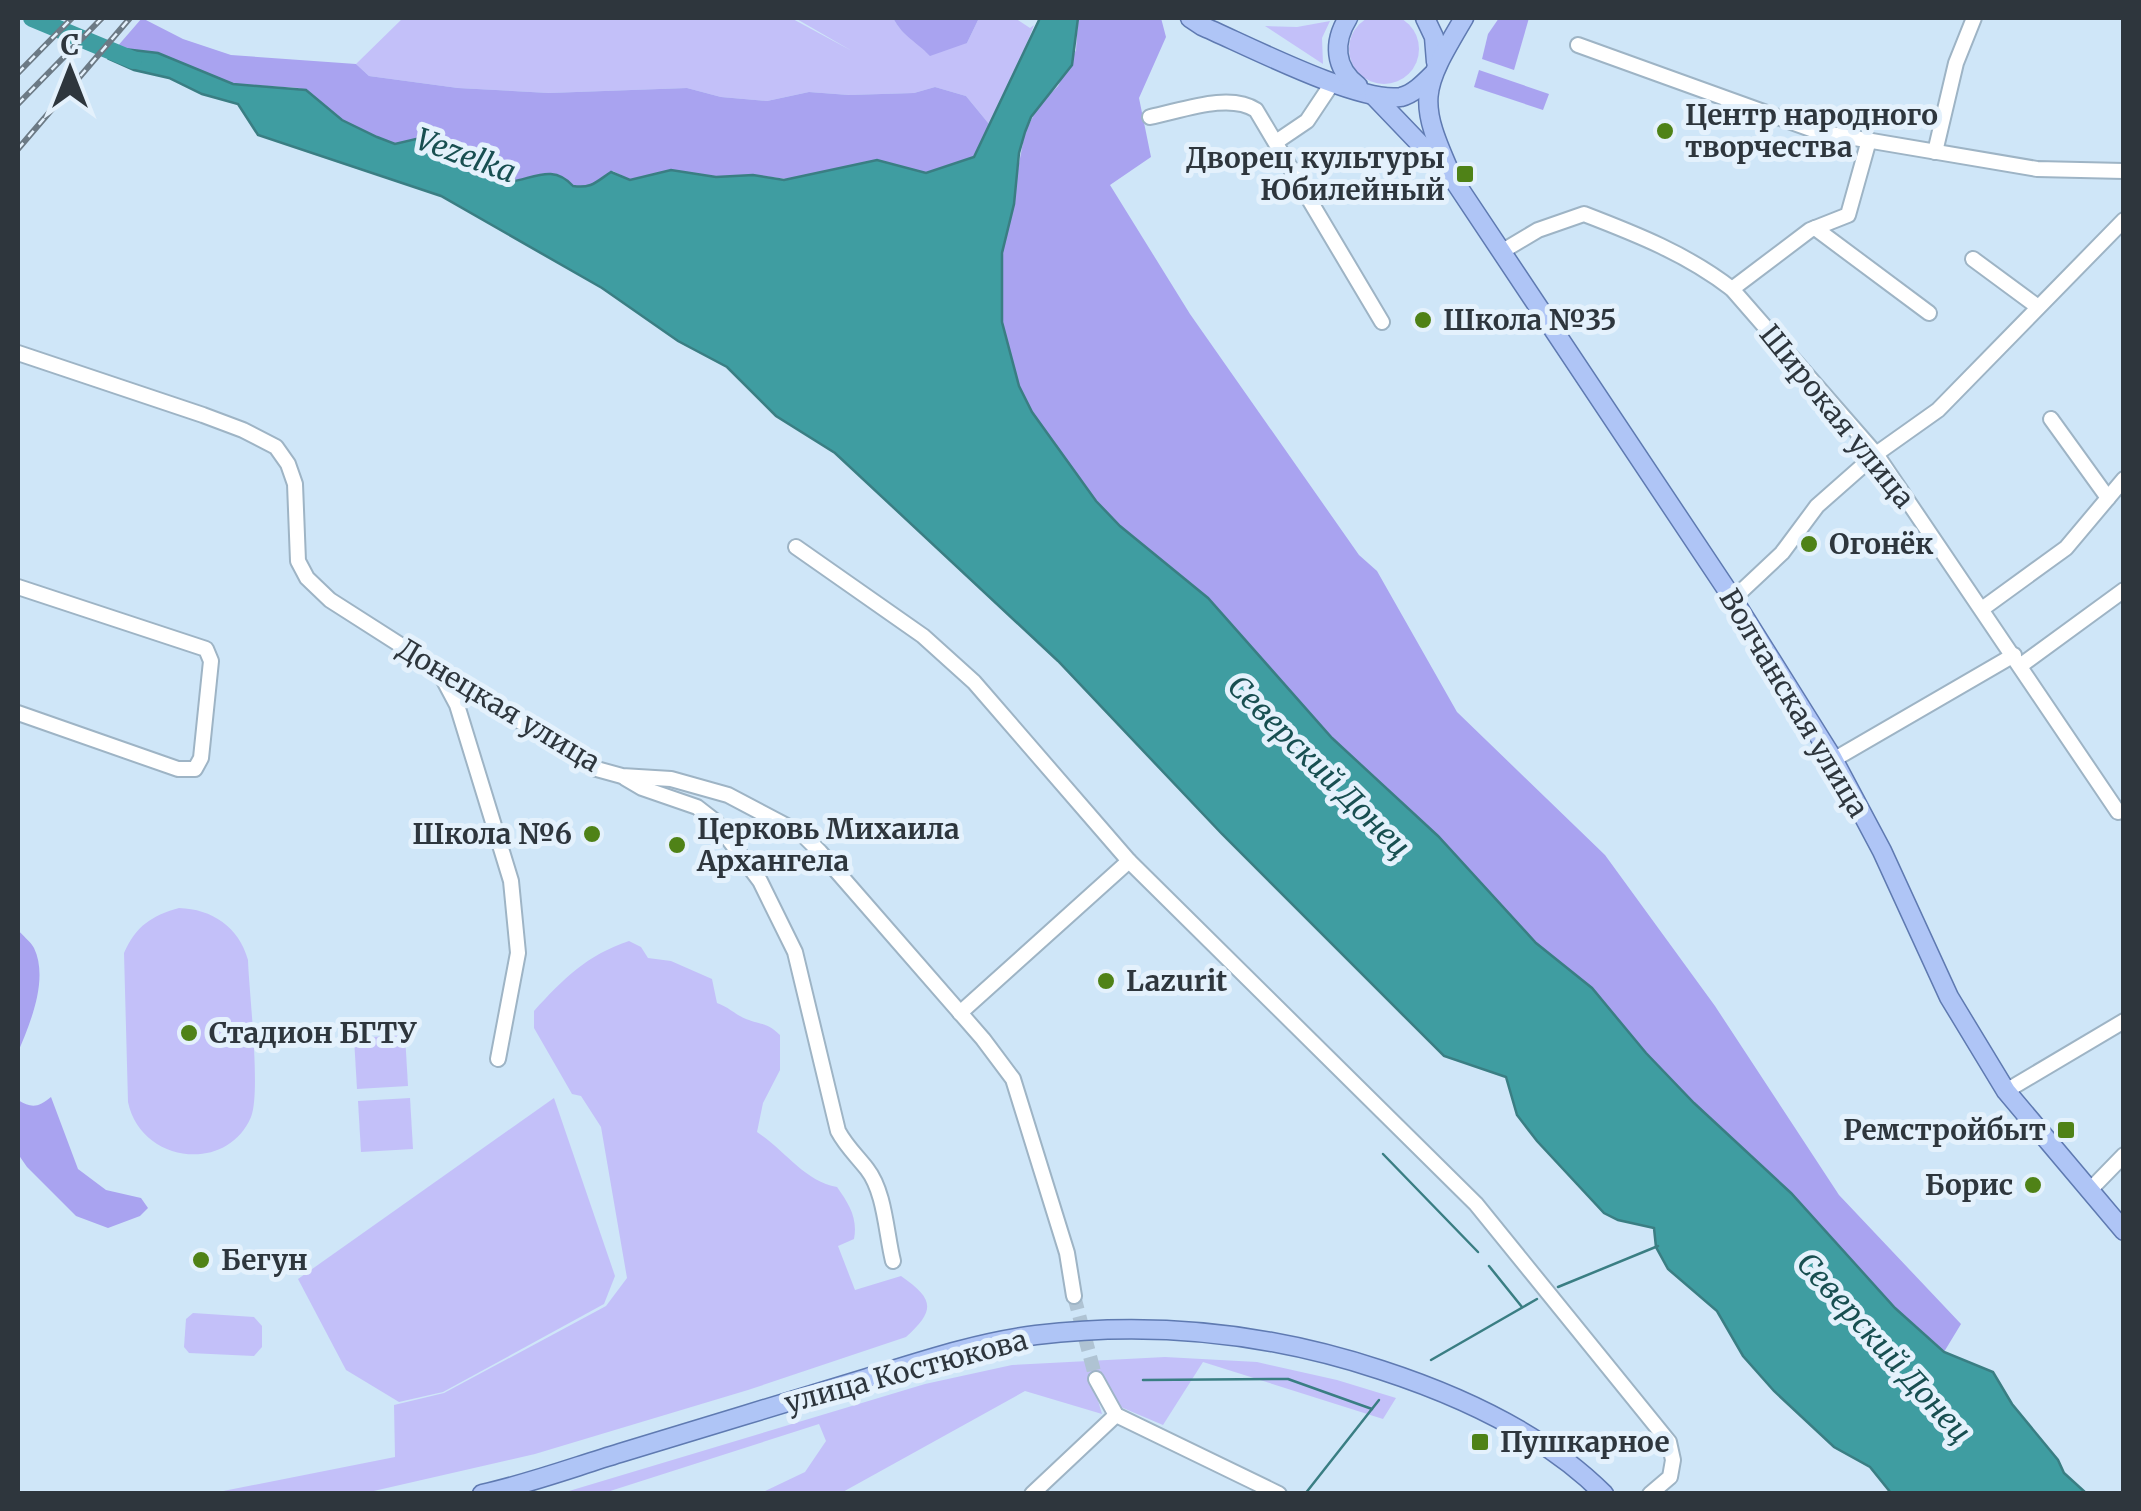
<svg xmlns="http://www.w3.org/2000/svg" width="2141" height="1511" font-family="Merriweather,serif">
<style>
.green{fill:#c3c0f9}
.forest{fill:#a9a3f0}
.water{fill:#3f9da1;stroke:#3a7e83;stroke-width:2.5}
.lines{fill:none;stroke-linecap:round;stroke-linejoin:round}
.stream{stroke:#3a7e83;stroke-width:2.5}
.river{stroke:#3f9da1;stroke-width:18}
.minor-tunnel{stroke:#afc3d3;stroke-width:14;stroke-dasharray:14 7;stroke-linecap:butt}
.minor-casing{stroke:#9eb4c5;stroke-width:18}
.major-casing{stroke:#5f7ab1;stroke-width:21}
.minor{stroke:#fff;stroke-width:14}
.major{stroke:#afc5f6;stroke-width:18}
.rail-casing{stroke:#6c7a85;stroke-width:6}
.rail{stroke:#e4f1fc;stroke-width:2.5;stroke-dasharray:8;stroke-linecap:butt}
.poi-dot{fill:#4f8217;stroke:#e4f1fc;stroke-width:4}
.labels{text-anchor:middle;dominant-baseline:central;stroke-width:10;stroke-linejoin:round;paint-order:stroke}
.poi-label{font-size:28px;font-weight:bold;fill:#2e363d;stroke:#e4f1fc;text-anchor:start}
.street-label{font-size:28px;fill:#2e363d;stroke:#e4f1fc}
.water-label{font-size:30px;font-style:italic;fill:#184f51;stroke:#e4f1fc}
</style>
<rect width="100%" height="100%" fill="#cfe6f8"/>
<g class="green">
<circle cx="1384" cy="49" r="35"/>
<path d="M 403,18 L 791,18 L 852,51 L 795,18 L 893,18 C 912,51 932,43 967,43 L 979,18 L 1015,18 L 1030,28 L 1034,25 L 1016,72 L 989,124 L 966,96 L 935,87 L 914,93 L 849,95 L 809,92 L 767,101 L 721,97 L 687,88 L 549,93 L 458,88 L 369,76 L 356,64 Z"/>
<polygon points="1330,21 1322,38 1323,64 1265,26 1297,27"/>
<path d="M 179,908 C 212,909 239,927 248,960 C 249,991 261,1093 251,1117 C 226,1175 140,1162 128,1102 L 124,953 C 136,926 151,916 179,908 Z"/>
<path d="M 629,941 L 641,947 L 648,958 L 671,961 L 712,979 L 717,1003 C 729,1007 738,1017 749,1020 C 765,1026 766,1022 780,1035 L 780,1070 L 763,1103 L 757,1132 C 785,1150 804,1181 837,1187 C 849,1204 858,1218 854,1239 L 838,1246 L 855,1290 L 901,1276 C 934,1299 936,1310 906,1337 L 748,1390 L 535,1454 L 365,1493 L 213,1493 L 395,1457 L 394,1405 L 444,1393 L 606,1306 L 627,1278 L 601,1127 L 581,1096 L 572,1094 L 534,1028 L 534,1011 C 563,979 587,955 629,941 Z"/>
<polygon points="405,1035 408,1086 357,1089 354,1038"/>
<polygon points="410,1098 413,1149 361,1152 358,1101"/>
<polygon points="554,1098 615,1276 604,1304 443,1392 399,1402 346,1370 298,1279"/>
<polygon points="193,1313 254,1317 262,1326 262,1347 254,1356 189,1353 184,1347 186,1319"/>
<polygon points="1165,1357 1257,1362 1337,1380 1396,1398 1383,1419 1203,1362 1163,1425 1116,1405 1100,1374 1091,1377 1102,1414 1025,1391 841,1493 761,1493 805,1472 826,1441 819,1424 604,1493 559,1494 925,1384 1012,1365"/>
</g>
<g class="forest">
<path d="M 142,18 L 183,39 L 231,55 L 356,64 L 369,76 L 458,88 L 549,93 L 687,88 L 721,97 L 767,101 L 809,92 L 849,95 L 914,93 L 935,87 L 966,96 L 989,124 L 974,157 L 926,173 L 878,160 L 787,179 L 753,175 L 716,177 L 671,170 L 630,180 L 613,171 C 595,178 600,189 573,186 C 554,165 536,176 512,182 L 433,149 L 425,141 L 414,139 L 395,144 L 377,137 L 342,120 L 311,94 L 299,88 L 233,84 L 158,53 L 116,48 Z"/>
<path d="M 893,18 L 979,18 L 967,43 L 930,56 C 915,40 904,38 893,18 Z"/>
<polygon points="1078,18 1161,18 1166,37 1139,98 1151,157 1110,185 1190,314 1359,555 1377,571 1457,712 1605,855 1715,1006 1839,1195 1961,1324 1944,1352 1895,1308 1791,1193 1694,1103 1646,1053 1592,988 1536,943 1438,836 1332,738 1208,598 1120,526 1095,501 1032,412 1019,386 1002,322 1002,253 1025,132 1039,105 1058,86 1076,50"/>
<polygon points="1499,18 1529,18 1514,70 1482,59 1488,34"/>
<polygon points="1479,70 1549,94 1543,110 1474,87"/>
<path d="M 18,930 C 22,935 31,942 34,948 C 49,979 30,1024 18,1052 Z"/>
<path d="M 51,1097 L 78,1169 L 106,1190 L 141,1198 L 148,1208 L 140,1216 L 108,1228 L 76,1216 L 27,1167 L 18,1154 L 18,1100 C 31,1108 38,1108 51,1097 Z"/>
</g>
<path class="water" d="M 1040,18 L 1078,18 L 1072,65 L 1031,117 L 1025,132 L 1019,153 L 1014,204 L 1002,253 L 1002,322 L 1019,386 L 1032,412 L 1096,501 L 1120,526 L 1208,598 L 1332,738 L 1438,836 L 1536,943 L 1592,988 L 1646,1053 L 1694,1103 L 1791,1193 L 1895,1308 L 1944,1352 L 1993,1372 L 2012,1404 L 2058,1460 L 2064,1473 L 2086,1493 L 1891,1493 L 1870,1467 L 1834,1447 L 1774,1391 L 1743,1356 L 1717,1311 L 1668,1269 L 1656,1247 L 1654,1228 L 1618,1220 L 1604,1213 L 1537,1141 L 1517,1115 L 1506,1077 L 1444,1056 L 1222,834 L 1058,661 L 835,453 L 776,416 L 727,367 L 678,341 L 602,288 L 441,196 L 258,135 L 238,104 L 202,94 L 169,78 L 134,70 L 109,59 L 116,48 L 158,53 L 233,84 L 306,90 L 342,120 L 377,137 L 395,144 L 420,138 L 434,149 L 510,182 C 535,178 553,164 573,186 C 592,189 597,181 611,172 L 630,180 L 671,170 L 716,177 L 753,175 L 784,180 L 877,160 L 926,173 L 974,157 Z"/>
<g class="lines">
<g class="stream">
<polyline points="1383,1154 1478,1252"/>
<polyline points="1489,1266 1522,1307"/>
<polyline points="1558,1287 1658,1246"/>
<polyline points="1431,1360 1537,1299"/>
<polyline points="1143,1380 1288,1379 1372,1409"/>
<polyline points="1305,1494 1379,1400"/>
</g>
<polyline class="river" points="32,18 133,60"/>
<polyline class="minor-tunnel" points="1074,1296 1096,1379"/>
<defs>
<g id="minor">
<polyline points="1578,45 1819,132 2037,169 2124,171"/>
<path d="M 1150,117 C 1181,111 1229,92 1256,110 L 1382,322"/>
<polyline points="1276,142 1307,121 1333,82"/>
<polyline points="1935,152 1956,63 1974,18"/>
<polyline points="1815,228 1929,313"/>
<path d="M 1501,252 L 1538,230 L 1584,214 C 1636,234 1687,254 1732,289 L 1876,454 L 2118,812"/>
<polyline points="1973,259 2038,307"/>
<polyline points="1732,289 1810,230 1848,215 1869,140"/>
<polyline points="18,353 203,415 243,430 276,447 288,464 295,484 298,561 307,578 330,600 593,768 622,776 671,779 728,795 802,834 820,852 983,1039 1013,1079 1067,1253 1074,1296"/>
<polyline points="2051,419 2108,498"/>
<polyline points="796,547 923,636 974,682 1129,861"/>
<polyline points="18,587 206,649 211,661 201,758 195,769 178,769 18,713"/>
<polyline points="1733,599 1782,553 1817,506 1876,454 1938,410 2124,220"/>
<polyline points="1982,609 2066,548 2124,479"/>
<polyline points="2020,666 2124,590"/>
<polyline points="440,673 457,705 511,881 518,953 498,1059"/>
<polyline points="1833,760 2014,655"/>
<path d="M 625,778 L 642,788 L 697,807 L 715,821 L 760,881 L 795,952 L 838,1131 C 846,1146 856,1155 867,1169 C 885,1192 886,1233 893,1261"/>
<polyline points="960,1013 1129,861 1476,1204 1669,1442 1673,1460 1670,1477 1650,1494"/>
<polyline points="2006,1091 2124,1021"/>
<polyline points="2089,1191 2124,1155"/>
<polyline points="1096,1379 1116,1415 1279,1494"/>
<polyline points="1032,1494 1116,1415"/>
</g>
<g id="major">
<path d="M 1190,18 L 1202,26 C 1244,44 1360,104 1401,97 C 1413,94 1423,84 1432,75"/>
<path d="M 1348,18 C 1333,42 1334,68 1358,86"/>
<polyline points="1425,18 1434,37 1436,62"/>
<path d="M 1464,18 C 1420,92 1417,99 1453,179 L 1733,599 L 1832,757 L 1882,851 L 1949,997 L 2006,1091 L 2124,1231"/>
<polyline points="1374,96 1443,168"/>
<path d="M 482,1494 C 528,1484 574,1467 620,1453 C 702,1428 785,1403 867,1378 C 922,1361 979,1342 1036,1335 C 1153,1321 1269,1333 1381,1370 C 1461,1396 1544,1434 1604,1494"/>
</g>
</defs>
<use href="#minor" class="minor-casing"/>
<use href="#major" class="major-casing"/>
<use href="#minor" class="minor"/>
<use href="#major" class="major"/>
<defs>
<g id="rail">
<polyline points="18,73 72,18"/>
<polyline points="18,104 102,18"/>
<polyline points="18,149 130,18"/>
</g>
</defs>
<use href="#rail" class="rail-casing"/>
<use href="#rail" class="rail"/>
</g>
<g class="poi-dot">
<circle cx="1665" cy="131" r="10"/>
<rect x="1455" y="164" width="20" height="20" rx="5"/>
<circle cx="1423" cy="320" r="10"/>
<circle cx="1809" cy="544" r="10"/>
<circle cx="592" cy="834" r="10"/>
<circle cx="677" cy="845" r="10"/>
<circle cx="1106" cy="981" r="10"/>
<circle cx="189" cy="1033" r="10"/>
<rect x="2056" y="1120" width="20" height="20" rx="5"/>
<circle cx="2033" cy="1185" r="10"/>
<circle cx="201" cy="1260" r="10"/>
<rect x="1470" y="1432" width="20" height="20" rx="5"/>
</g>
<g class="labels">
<g class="poi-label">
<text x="1685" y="115">Центр народного<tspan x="1685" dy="32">творчества</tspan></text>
<text x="1445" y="158" text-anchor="end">Дворец культуры<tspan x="1445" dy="32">Юбилейный</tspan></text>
<text x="1443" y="320">Школа №35</text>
<text x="1829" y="544">Огонёк</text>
<text x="697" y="829">Церковь Михаила<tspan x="697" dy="32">Архангела</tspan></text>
<text x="572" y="834" text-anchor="end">Школа №6</text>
<text x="1126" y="981">Lazurit</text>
<text x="209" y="1033">Стадион БГТУ</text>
<text x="2046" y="1130" text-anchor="end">Ремстройбыт</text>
<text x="2013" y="1185" text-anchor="end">Борис</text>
<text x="221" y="1260">Бегун</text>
<text x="1500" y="1442">Пушкарное</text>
</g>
<g class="street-label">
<text transform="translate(1837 416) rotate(51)">Широкая улица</text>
<text transform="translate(1794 703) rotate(59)">Волчанская улица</text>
<text transform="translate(499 705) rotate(31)">Донецкая улица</text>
<text transform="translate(906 1371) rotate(-15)">улица Костюкова</text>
</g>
<g class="water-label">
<text transform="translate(466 155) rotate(20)">Vezelka</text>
<text transform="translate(1319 766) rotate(45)">Северский Донец</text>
<text transform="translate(1884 1347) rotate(48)">Северский Донец</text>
</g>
</g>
<rect width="2141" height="1511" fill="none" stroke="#2e363d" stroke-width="40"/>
<g transform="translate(70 70)" stroke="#e4f1fc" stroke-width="8" paint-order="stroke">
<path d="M0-8L18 38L0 25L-18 38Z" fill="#2e363d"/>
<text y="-15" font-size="28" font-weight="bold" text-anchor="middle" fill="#2e363d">С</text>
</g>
</svg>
